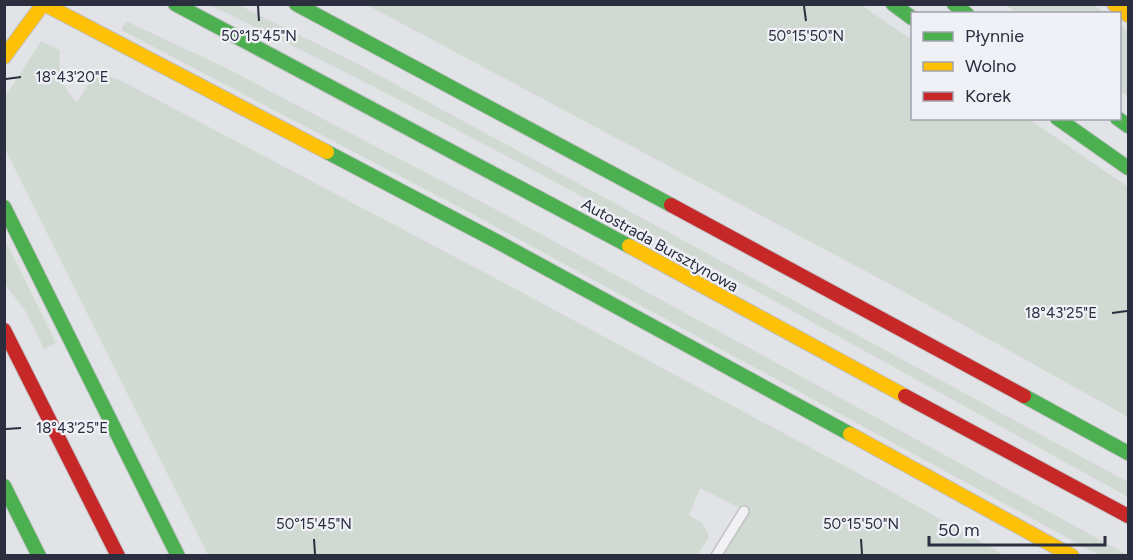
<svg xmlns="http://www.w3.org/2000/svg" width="1133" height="560" font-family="Figtree,sans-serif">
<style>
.green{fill:#d1dad2}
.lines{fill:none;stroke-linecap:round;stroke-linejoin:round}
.lane-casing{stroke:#c0c1c4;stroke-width:12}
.fast-casing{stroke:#bfc0c4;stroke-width:16}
.slow-casing{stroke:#bfc0c4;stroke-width:16}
.jam-casing{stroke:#bfc0c4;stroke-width:16}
.lane{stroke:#f1f1f4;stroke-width:9}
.fast{stroke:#4caf50;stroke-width:14}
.slow{stroke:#ffc107;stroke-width:14}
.jam{stroke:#c62828;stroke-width:14}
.ticks{fill:none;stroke:#2a2e3f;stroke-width:2}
.labels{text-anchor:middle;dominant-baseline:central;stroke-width:4.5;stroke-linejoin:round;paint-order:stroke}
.street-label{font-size:16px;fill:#2a2e3f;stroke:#f0f1f6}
.ticks-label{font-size:15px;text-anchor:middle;fill:#2a2e3f;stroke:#f0f1f6;stroke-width:4.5;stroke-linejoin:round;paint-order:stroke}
</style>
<rect width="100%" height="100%" fill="#e2e3e6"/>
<g class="green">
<path d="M 210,5 L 239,5 L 360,65 L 1128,482 L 1128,497 C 824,329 522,157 210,5 Z"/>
<polygon points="367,5 861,5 912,40 912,118 1029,119 1128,187 1128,417 897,288"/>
<polygon points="1005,5 1093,5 1105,13 1018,13"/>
<polygon points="126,21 226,68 482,202 1128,555 1099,555 478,217 121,30"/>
<polygon points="1120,25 1128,32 1128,97 1120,90"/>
<path d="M 41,41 L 60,50 C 58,72 61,86 77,102 L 95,74 L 118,79 L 510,286 L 878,484 L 1004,555 L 722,555 L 749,513 L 700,488 L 689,515 L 702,523 L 709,536 L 698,555 L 208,555 L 5,149 L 5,97 Z"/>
<polygon points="4,238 56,343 44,349 26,312 5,284"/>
</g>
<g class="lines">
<defs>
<polyline id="lane" points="716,556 744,511"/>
<g id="fast">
<polyline points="175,4 629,246"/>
<polyline points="296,4 671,205"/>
<polyline points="893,4 912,18"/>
<polyline points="954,4 967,14"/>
<polyline points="1057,118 1128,168"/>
<polyline points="1117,118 1128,126"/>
<polyline points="327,152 498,242 850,434"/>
<polyline points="4,207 178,556"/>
<polyline points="1024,396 1128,453"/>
<polyline points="4,486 39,556"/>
</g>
<g id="slow">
<polyline points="44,4 327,152"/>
<polyline points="1114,4 1128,15"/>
<polyline points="4,57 43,4"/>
<polyline points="629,246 905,396"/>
<polyline points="850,434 1072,556"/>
</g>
<g id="jam">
<polyline points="671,205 1024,396"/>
<polyline points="4,330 118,556"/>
<polyline points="905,396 1128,516"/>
</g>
</defs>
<use href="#lane" class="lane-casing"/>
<use href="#fast" class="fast-casing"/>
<use href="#slow" class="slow-casing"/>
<use href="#jam" class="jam-casing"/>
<use href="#lane" class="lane"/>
<use href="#fast" class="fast"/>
<use href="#slow" class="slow"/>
<use href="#jam" class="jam"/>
</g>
<path class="ticks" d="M 258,6 L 259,21M 804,6 L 806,21M 6,79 L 21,77M 1112,313 L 1127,311M 6,429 L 21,428M 314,539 L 315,554M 861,539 L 862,554"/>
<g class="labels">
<g class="street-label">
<text transform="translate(660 245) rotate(29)">Autostrada Bursztynowa</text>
</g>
</g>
<g class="ticks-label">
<text x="259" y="41">50°15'45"N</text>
<text x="806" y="41">50°15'50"N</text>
<text x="72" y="82">18°43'20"E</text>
<text x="1061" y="318">18°43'25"E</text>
<text x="72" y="433">18°43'25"E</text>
<text x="314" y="529">50°15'45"N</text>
<text x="861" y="529">50°15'50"N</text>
</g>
<rect width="1133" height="560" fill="none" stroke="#2a2e3f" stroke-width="12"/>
<rect x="911" y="12" width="210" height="108" fill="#f0f1f6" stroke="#a1a3ad" stroke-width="1.5"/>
<rect x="923" y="32" width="30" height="9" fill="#4caf50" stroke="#a1a3ad" stroke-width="1.5"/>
<text x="965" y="42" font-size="18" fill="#2a2e3f">Płynnie</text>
<rect x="923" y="62" width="30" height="9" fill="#ffc107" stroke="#a1a3ad" stroke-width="1.5"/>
<text x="965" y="72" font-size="18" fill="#2a2e3f">Wolno</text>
<rect x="923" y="92" width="30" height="9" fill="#c62828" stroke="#a1a3ad" stroke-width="1.5"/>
<text x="965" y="102" font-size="18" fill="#2a2e3f">Korek</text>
<path d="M929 536v9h176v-9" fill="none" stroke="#2a2e3f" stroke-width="3"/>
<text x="938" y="536" font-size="18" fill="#2a2e3f" stroke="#f0f1f6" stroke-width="4.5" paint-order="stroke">50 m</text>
</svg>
